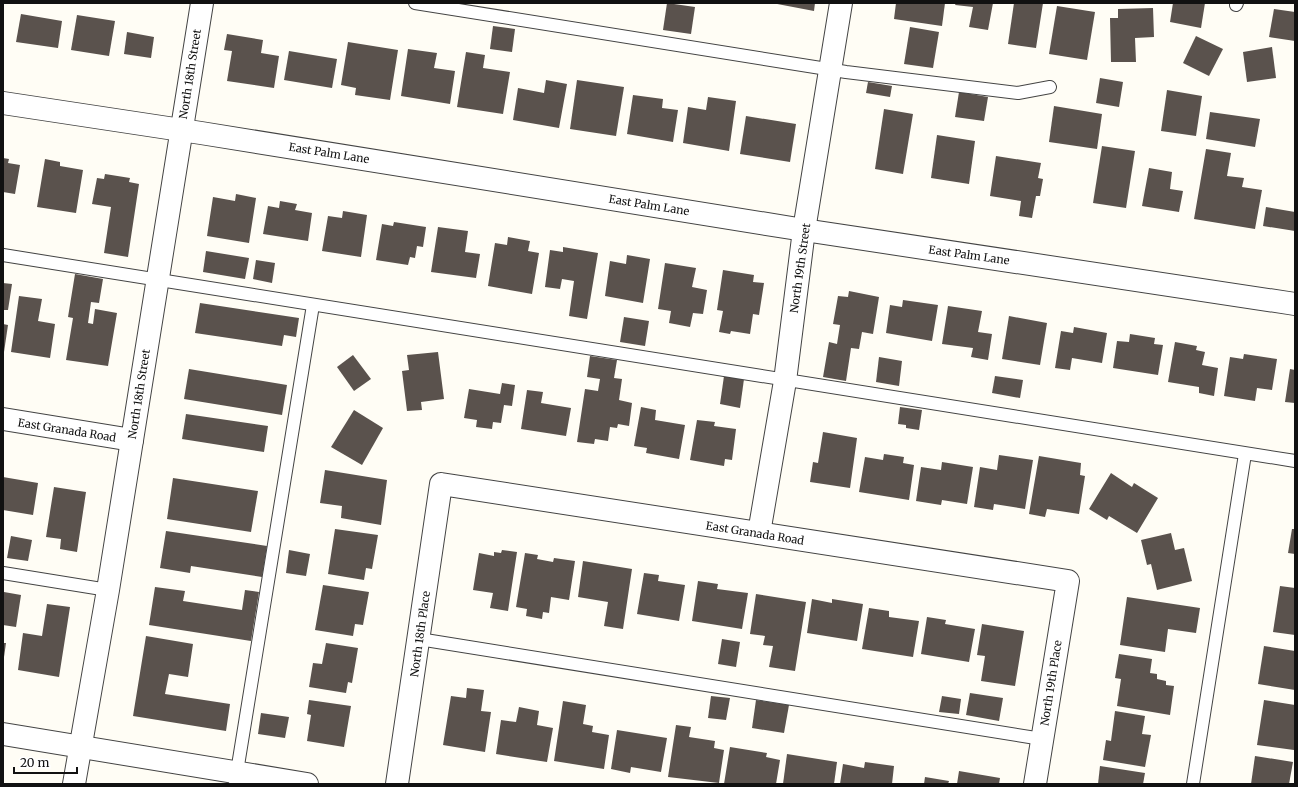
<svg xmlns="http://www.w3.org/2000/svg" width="1298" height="787" font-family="Merriweather,serif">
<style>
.building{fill:#5a524d}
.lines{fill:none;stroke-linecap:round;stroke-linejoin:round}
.service-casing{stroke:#444;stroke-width:14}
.minor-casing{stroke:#444;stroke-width:24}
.service{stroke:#fff;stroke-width:12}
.minor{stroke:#fff;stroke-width:22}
.labels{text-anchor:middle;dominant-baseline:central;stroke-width:4;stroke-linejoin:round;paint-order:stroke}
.street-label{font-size:11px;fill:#111;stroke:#fff}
</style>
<rect width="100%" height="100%" fill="#fffdf5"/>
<g class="building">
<polygon points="667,3 695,7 691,34 663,30"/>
<polygon points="772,3 815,3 814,11"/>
<polygon points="896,3 945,3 942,26 894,19"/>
<polygon points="956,3 993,3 988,30 969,27 973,7 955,5"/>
<polygon points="1014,3 1043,3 1036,48 1008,44"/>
<polygon points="1173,3 1205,3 1201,28 1170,22"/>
<polygon points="1057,6 1095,12 1087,60 1049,54"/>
<polygon points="1153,8 1154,37 1135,38 1136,62 1111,62 1110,18 1118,18 1118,9"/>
<polygon points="1274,9 1295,12 1295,41 1269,37"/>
<polygon points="21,14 62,21 58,48 16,42"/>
<polygon points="77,15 115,21 109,56 71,50"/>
<polygon points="493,26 515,29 512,52 490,49"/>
<polygon points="910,27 939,32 933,68 904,64"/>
<polygon points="127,32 154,37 151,58 124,54"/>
<polygon points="227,34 263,40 261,53 279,56 274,88 227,81 232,51 224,50"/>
<polygon points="1196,36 1223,49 1209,76 1183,63"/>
<polygon points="348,42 398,50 390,100 355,95 356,88 341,85"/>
<polygon points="1272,47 1276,78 1247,82 1243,52"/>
<polygon points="408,49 437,53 434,68 455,71 450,104 401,96"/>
<polygon points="289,51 337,59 332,88 284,80"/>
<polygon points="466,52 485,55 483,68 510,72 503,114 457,107"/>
<polygon points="1100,78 1123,82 1119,107 1096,103"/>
<polygon points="546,80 567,84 559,128 513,120 518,88 544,93"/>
<polygon points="577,80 624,87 616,136 570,129"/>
<polygon points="868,82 892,86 890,97 866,93"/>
<polygon points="1167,90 1202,96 1196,136 1161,131"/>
<polygon points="959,92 988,97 984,121 955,117"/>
<polygon points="633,95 663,99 662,108 678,110 673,142 627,134"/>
<polygon points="708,97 736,101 729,151 683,143 688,107 706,110"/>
<polygon points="1054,106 1102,114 1097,149 1049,142"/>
<polygon points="884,109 913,114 903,174 875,169"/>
<polygon points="1210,112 1260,119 1255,147 1206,139"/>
<polygon points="746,116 796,124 790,162 740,154"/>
<polygon points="937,135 975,141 969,184 931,178"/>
<polygon points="1102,146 1135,151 1126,208 1093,203"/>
<polygon points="1206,149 1231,153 1227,176 1244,178 1242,187 1262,190 1255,229 1194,219"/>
<polygon points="996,156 1041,163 1038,178 1043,179 1040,196 1036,196 1032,218 1019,216 1021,201 990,196"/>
<polygon points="3,158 9,159 8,163 20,165 15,194 3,192"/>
<polygon points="45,159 60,162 60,166 83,170 76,213 37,207"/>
<polygon points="1149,168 1172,172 1170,189 1183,191 1179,212 1142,206"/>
<polygon points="105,174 130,178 129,182 139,184 128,257 104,253 111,207 92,204 97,178 104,179"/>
<polygon points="236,194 256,198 249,243 207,236 213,197 235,201"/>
<polygon points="280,201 297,204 295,210 312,213 308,241 263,234 268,206 279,208"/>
<polygon points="1266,207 1295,212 1295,231 1263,226"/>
<polygon points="343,211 367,215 361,257 322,251 328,216 342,218"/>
<polygon points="394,222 426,227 423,247 417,246 415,258 410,257 408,265 376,260 382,224 393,226"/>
<polygon points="438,227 468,231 465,252 480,254 476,278 431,272"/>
<polygon points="508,237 530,241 528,251 539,253 532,294 488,286 495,243 507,245"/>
<polygon points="563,247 598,253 587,319 569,316 574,281 562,279 560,289 545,287 550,250 563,252"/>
<polygon points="206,251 249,258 245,279 203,272"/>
<polygon points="627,255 650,259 643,303 605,296 610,261 626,264"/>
<polygon points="256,260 275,263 272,283 253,279"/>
<polygon points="665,263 696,268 692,287 707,290 703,314 693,313 690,327 669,323 671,311 658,309"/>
<polygon points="723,270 754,275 753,282 764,283 759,315 753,314 750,334 731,331 730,334 719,332 723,311 717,310"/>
<polygon points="75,274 103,279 99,303 91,302 88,323 93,324 95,309 117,313 108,366 66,360 73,318 68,317"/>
<polygon points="3,283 12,284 8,310 3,310"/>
<polygon points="849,291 879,297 873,334 862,332 859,349 851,348 846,381 823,377 829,342 837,344 840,325 833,324 838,296 848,297"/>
<polygon points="19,296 42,299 38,321 55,324 50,358 11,352"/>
<polygon points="903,300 938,305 932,341 886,333 890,305 902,307"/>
<polygon points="200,303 299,318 296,337 284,335 282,346 195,333"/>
<polygon points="948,306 982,311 978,332 992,334 988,360 971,357 973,348 942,344"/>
<polygon points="1009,316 1047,323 1040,365 1002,359"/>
<polygon points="624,317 649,321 645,346 620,342"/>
<polygon points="3,324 8,325 4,352 3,352"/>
<polygon points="1074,327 1107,333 1102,363 1072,358 1070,370 1055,368 1061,331 1073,333"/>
<polygon points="1130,334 1155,338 1154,344 1163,345 1158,375 1113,368 1117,341 1129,342"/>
<polygon points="1175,342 1197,346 1196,350 1205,352 1202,365 1218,368 1214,396 1199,393 1199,387 1168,382"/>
<polygon points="438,352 444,399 421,402 422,410 407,411 402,371 409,370 407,355"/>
<polygon points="1244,354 1277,359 1272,390 1257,388 1255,401 1224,396 1230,357 1243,359"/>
<polygon points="353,355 371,379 354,391 337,367"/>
<polygon points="590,356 617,360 614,378 622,379 619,400 632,403 629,426 618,424 617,428 610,427 608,441 595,439 594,444 577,442 585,389 598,391 600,379 587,377"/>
<polygon points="879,357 902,361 899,386 876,382"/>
<polygon points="189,369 287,385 282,415 184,399"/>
<polygon points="1290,369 1295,370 1295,403 1285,402"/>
<polygon points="724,376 744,379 740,408 720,404"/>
<polygon points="995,376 1023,380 1020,398 992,393"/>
<polygon points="502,383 515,385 512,406 504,405 501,423 493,422 492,429 476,427 477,420 464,418 469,389 500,394"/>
<polygon points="527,390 543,392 541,403 571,408 566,436 521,429"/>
<polygon points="641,407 656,410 655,420 685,425 679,459 646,453 647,448 634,446"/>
<polygon points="900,407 922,410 919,430 906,428 906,425 898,424"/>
<polygon points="354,410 383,428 362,465 331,447"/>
<polygon points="186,414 268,426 264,452 182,439"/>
<polygon points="697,420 715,422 714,426 736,429 732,460 725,459 724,466 690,460"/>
<polygon points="823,432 857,438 850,488 810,482 813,462 818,463"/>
<polygon points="884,454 904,457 903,463 914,465 909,500 859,492 865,457 883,460"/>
<polygon points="999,455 1033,460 1025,509 994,504 993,510 974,507 980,467 997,470"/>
<polygon points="1039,456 1081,463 1080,475 1085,476 1079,514 1047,509 1045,517 1029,514"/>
<polygon points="942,462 973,467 967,504 942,500 941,505 916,501 921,467 941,470"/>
<polygon points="325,470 387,480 381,525 341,518 342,506 320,503"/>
<polygon points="1111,473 1132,487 1134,483 1158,498 1137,533 1109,516 1107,520 1089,509"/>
<polygon points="3,477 38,483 33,515 3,510"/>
<polygon points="173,478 258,491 251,532 167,519"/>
<polygon points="54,487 86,492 77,552 60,549 61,539 46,537"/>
<polygon points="335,529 378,535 372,569 366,568 364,580 328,574"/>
<polygon points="1292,529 1295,529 1295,554 1288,553"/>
<polygon points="166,531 267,546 262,577 191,566 190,573 160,568"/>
<polygon points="1171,533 1175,550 1184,548 1192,581 1157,590 1151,564 1147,565 1141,540"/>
<polygon points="11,536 32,540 28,561 7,558"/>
<polygon points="289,550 310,554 306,576 286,573"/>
<polygon points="502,550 517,552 508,611 490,608 493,593 473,590 479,553 494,556 494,552 501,553"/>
<polygon points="525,553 538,555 537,559 553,562 554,558 575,561 569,600 551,597 549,613 543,612 542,619 526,616 527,609 516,607"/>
<polygon points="583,561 632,569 623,629 604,626 608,602 578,597"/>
<polygon points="644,573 659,575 658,581 685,585 679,621 637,614"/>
<polygon points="698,581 718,584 717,589 748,593 742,629 692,621"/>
<polygon points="323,585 369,592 363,625 355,624 353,636 315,630"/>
<polygon points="1280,586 1295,588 1295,635 1273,632"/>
<polygon points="155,587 185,591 183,601 242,610 245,590 259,592 251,641 149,625"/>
<polygon points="4,592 21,595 16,627 3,625"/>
<polygon points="756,594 806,602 795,671 769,667 773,646 763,645 765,636 750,634"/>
<polygon points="1127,597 1200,608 1196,633 1168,629 1165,652 1120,645"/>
<polygon points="812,599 832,603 832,599 863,604 857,641 807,633"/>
<polygon points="47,604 70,607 59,677 18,670 23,633 42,636"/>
<polygon points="869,608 889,611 889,617 919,621 913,657 862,649"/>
<polygon points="927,617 946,620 945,624 975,629 969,662 921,654"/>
<polygon points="982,624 1024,631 1015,686 981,681 985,656 977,655"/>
<polygon points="146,636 193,644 188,677 169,674 165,694 230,704 226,731 133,716"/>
<polygon points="722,639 740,642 736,667 718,664"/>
<polygon points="3,643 6,643 4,657 3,657"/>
<polygon points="326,643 358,648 352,683 348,682 346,693 309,687 313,663 322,664"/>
<polygon points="1264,646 1295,651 1295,690 1258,684"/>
<polygon points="1119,654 1152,659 1150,673 1157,674 1157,679 1166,681 1166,685 1174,686 1170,715 1117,706 1121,679 1115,678"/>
<polygon points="467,688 484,690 481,711 491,712 485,752 443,745 451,696 466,698"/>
<polygon points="970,693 1003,698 999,721 966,715"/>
<polygon points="711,696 730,698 726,720 708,718"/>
<polygon points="942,696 961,699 959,714 939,712"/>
<polygon points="309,700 351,706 344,747 307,741 311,715 307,714"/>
<polygon points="756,700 789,705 784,733 752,728"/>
<polygon points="1264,700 1295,705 1294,750 1257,745"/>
<polygon points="563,701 586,705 583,724 593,726 592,732 609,735 604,769 554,761"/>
<polygon points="519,707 539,711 537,725 553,728 547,762 496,754 501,720 516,722"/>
<polygon points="1115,711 1145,716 1142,734 1151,735 1145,767 1103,760 1106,740 1111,741"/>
<polygon points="261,713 289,717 285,738 258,734"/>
<polygon points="676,725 691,727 689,737 715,741 714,748 724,750 719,783 668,777"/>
<polygon points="617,730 667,738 661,772 631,767 630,773 611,769"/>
<polygon points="730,747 767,753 766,757 780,760 776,784 724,784"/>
<polygon points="787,754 837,762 834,784 783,784"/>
<polygon points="1255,756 1293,762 1289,784 1251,784"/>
<polygon points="865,762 894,766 892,784 840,784 843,764 864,768"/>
<polygon points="1100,766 1145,773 1143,784 1098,784"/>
<polygon points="959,771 1000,778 999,784 957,784"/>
<polygon points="925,777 949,781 948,784 924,784"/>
</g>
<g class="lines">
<defs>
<g id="service">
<polyline points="415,3 846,72 1018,93 1050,87"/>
<polyline points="1236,5 1237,3"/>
<polyline points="3,255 1295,461"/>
<polyline points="3,573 108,590"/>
<polyline points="419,639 1042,739"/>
<polyline points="235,784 313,305"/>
<polyline points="1193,784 1245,454"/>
</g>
<g id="minor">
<polyline points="3,103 201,133 804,230 1295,304"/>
<polyline points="3,419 132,440"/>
<polyline points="759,533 785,381 804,230 841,3"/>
<polyline points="3,734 307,784"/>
<polyline points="74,784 108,590 202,3"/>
<polyline points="397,784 441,484 1068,581 1035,784"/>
</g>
</defs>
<use href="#service" class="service-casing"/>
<use href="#minor" class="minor-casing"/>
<use href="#service" class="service"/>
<use href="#minor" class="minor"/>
</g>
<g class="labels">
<g class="street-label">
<text transform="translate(190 74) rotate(-81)">North 18th Street</text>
<text transform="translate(329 153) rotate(9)">East Palm Lane</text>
<text transform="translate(649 205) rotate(9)">East Palm Lane</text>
<text transform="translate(969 255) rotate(8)">East Palm Lane</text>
<text transform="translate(800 268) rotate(-82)">North 19th Street</text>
<text transform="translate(139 394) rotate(-81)">North 18th Street</text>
<text transform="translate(67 430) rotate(9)">East Granada Road</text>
<text transform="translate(755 533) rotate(9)">East Granada Road</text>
<text transform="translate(420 634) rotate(-82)">North 18th Place</text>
<text transform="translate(1051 683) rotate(-81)">North 19th Place</text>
</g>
</g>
<rect width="1298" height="787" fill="none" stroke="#111111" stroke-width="8"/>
<path d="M14 767v6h63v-6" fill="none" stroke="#111111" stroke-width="2"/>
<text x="20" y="767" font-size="12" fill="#111111" stroke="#ffffff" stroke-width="3" paint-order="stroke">20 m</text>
</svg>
